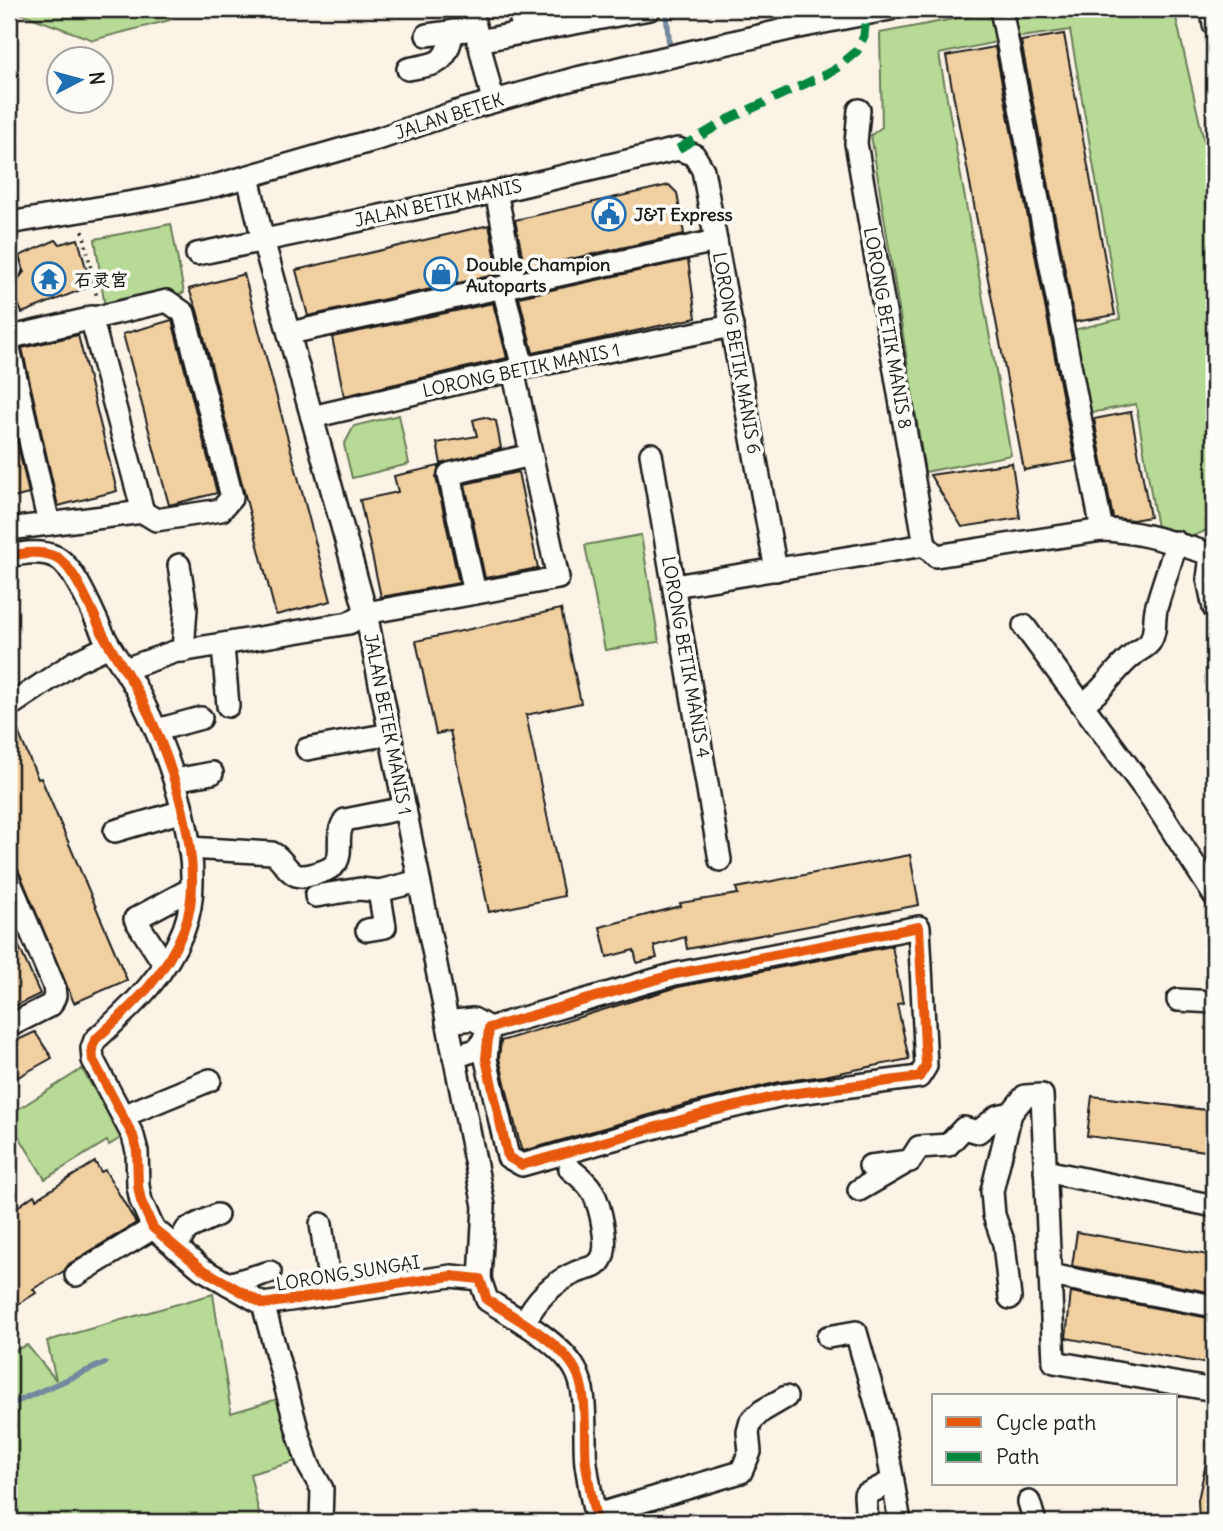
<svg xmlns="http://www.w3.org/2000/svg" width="1223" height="1531" font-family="Delius,'LXGW WenKai TC',sans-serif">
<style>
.green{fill:#b7db96;stroke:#6a7c59;stroke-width:2}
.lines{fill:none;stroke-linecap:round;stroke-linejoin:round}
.stream{stroke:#73899f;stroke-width:6}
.building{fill:#f0cfa1;stroke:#1c1c1c;stroke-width:2}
.minor-casing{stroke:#1c1c1c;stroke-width:26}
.path{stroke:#1c1c1c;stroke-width:3.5;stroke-dasharray:2 5;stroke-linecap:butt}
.minor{stroke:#fdfcf7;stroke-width:21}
.quiet{stroke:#00873e;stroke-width:9;stroke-dasharray:18 9;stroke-linecap:butt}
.cycleway-casing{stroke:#fdfcf7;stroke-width:15}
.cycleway{stroke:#e8590c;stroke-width:10}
.labels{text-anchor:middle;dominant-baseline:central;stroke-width:7;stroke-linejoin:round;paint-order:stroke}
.street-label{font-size:18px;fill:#1c1c1c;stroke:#fdfcf7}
.poi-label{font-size:18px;font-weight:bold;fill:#1c1c1c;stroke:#fdfcf7;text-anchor:start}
</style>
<rect width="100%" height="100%" fill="#faf3e6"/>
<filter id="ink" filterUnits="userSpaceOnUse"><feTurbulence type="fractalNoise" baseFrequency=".0143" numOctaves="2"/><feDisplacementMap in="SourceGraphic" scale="14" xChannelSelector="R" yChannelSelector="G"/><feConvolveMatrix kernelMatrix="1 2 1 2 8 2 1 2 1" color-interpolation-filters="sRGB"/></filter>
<g filter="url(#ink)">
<g class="green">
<polygon points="9,9 167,9 170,20 93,40"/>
<polygon points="1008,9 1174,9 1214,185 1214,527 1182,541 1158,534 1136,404 1085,414 1069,331 1120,319 1070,30 1013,38"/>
<polygon points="995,11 1001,41 939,54 1011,455 925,472 871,135 882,127 880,33"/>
<polygon points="171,224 184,293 105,308 95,239"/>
<polygon points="399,415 409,464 352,478 344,445 354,426"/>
<polygon points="641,535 659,642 605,650 585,545"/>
<polygon points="82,1069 122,1137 109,1145 107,1141 45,1179 9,1120 9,1115"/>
<polygon points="213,1294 231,1413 281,1398 296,1461 250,1474 261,1522 9,1522 9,1353 27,1345 56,1380 47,1341"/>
</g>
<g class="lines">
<g class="stream">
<polyline points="666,9 669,42"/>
<polyline points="1047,640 1118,736"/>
<polyline points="1203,860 1214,875"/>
<polyline points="9,1405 105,1363"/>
</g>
</g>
<g class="building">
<polygon points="1064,34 1115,315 1075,322 1021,41"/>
<polygon points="995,47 1075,461 1024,470 946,56"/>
<polygon points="669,185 677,193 684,234 525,269 515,220"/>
<polygon points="489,225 499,274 308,316 296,270"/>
<polygon points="78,239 91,286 22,313 9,282 16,281 24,272 19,256 56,240 60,244"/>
<polygon points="688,260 696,318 533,353 519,297"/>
<polygon points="244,274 331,601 276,615 197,310 189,289"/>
<polygon points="493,303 507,358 344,396 332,337"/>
<polygon points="172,320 217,493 169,505 123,334"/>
<polygon points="78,335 117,491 58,506 22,348"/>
<polygon points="9,406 29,494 9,499"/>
<polygon points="1131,412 1150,517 1133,520 1113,518 1094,419"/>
<polygon points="484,417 496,421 501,448 441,464 437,443 477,436 473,420"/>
<polygon points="1012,463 1020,518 962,527 930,475"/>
<polygon points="439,466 436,477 459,583 381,597 360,500 398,492 394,476"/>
<polygon points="518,472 538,568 485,578 465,484"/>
<polygon points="561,609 581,703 526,715 564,896 489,912 450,731 436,734 416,641"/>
<polygon points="9,715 11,715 38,779 41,778 127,980 74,1003 9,848"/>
<polygon points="910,855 919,905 687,949 685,937 654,946 657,958 637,963 634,950 607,957 600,927 681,906 680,903 738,894 736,888"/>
<polygon points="9,924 40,994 9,1009"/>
<polygon points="892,946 903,1003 897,1004 909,1059 824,1076 779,1082 691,1103 524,1151 521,1149 499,1058 501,1041 678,987"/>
<polygon points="35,1032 52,1058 9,1082 9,1044"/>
<polygon points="1092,1096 1214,1111 1214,1152 1087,1136"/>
<polygon points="95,1162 101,1172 105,1170 136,1223 69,1264 64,1271 33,1289 36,1293 9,1310 9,1213 34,1195 36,1199"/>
<polygon points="1077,1232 1214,1256 1214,1293 1072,1266"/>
<polygon points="1071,1292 1214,1319 1214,1365 1066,1338"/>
<polygon points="1206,1463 1211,1464 1213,1522 1199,1522 1198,1500"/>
</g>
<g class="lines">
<defs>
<g id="minor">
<polyline points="471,9 493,101"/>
<polyline points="519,9 524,33"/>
<polyline points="1001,9 1102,530"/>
<polyline points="1212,9 1214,25"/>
<polyline points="427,35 466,30"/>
<polyline points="478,41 650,9"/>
<path d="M 408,69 C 440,63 445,65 453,31"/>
<polyline points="859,110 856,143 925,545"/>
<polyline points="248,177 263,240 366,613 484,1206 480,1279"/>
<polyline points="496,192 515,285"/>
<polyline points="9,223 151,199 218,185 381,138 456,112 573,79 789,29 890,9"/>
<polyline points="197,254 496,192 678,149 694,155 703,170 776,570"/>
<polyline points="9,264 11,269"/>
<polyline points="503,288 523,368"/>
<polyline points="91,317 143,512"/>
<polyline points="290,333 716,241"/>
<polyline points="312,417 523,368 732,326"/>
<polyline points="651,454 720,860"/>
<polyline points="49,524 9,348 10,341 16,336 167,301 184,313 232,497 221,510 156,520 143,512"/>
<polyline points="9,529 143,512"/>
<path d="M 925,545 L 936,556 L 1102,530 C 1142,531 1176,544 1214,555"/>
<polyline points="1211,555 1208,579 1214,608"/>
<path d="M 9,556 C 24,553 41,550 56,557 C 75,567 93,614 103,634 C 114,656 130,675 141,698 C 170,756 209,864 184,929 C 165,977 132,1006 95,1040 L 92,1048 L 93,1060 L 133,1136 L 137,1151 L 138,1186 L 141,1201 L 153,1228 L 202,1269 L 263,1304 L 451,1276 L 480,1279 L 487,1300 C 513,1316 560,1342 575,1369 C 589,1392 583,1437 586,1464 C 589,1483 592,1504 597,1522"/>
<polyline points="179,565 186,608 183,651"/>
<polyline points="674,586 925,545"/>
<polyline points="475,593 449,474 531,455"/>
<polyline points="1024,626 1152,799 1214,895"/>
<polyline points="223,646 228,706"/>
<polyline points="125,669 174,652 349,623 366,613 558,578 513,370"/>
<polyline points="14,703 75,662 109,646"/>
<path d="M 1082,704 C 1104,691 1113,671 1133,655 C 1138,650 1146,648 1150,642 C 1157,631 1153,617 1157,605 C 1163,583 1171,564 1176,542"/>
<polyline points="157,730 201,718"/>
<polyline points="307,749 390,734"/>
<polyline points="175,780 212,773"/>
<polyline points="115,831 183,811"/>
<path d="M 189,848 L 272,853 C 283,858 285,870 296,875 C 304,878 310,875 318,873 C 354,863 330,842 345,820 L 405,808"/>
<polyline points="9,880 54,986 55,996 51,1005 9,1026"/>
<polyline points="316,896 360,889 379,891 419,881"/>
<polygon points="919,927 926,1066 919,1077 782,1095 706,1113 522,1165 508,1157 486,1059 489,1028 675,974"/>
<polyline points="367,930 385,927 379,891"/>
<polyline points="164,964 135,919 191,889"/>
<polyline points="1178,1000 1214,1002"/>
<polyline points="447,1022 473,1019 489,1028 479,1049 454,1057"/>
<polyline points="123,1116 210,1080"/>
<polyline points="870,1166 910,1161 919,1147 948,1145 964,1128 978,1132 998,1116 1011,1113 1025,1096 1042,1095 1054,1362 1214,1390"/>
<polyline points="1045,1171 1214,1206"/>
<polyline points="859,1190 902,1165"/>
<polyline points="321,1224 331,1294"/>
<polyline points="176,1248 187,1229 217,1215"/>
<polyline points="76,1275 153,1228"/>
<polyline points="1050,1275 1214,1306"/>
<polyline points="228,1284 270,1272"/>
<polyline points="1010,1298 1004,1244 994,1215 992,1191 1011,1113"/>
<polyline points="263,1304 299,1436 309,1466 322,1489 321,1522"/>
<path d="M 524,1323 C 536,1299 553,1282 577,1272 C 586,1268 595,1269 601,1260 C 610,1246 600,1206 593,1192 C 587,1182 579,1176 570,1169"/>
<polyline points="828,1337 856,1332 884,1431 900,1522"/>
<polyline points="1029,1502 1035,1522"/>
<polyline points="596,1515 741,1472 750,1452 748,1432 751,1421 762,1411 786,1397"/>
<polyline points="867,1522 865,1495 893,1481"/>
</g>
</defs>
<use href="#minor" class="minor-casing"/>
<polyline class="path" points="83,231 97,298"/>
<use href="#minor" class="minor"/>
<polyline class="quiet" points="678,149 729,119 833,71 857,51 864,36 866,14"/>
<defs>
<g id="cycleway">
<path d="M 9,556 C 24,553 41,550 56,557 C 75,567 93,614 103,634 C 114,656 130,675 141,698 C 170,756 209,864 184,929 C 165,977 132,1006 95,1040 L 92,1048 L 93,1060 L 133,1136 L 137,1151 L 138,1186 L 141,1201 L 153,1228 L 202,1269 L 263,1304 L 451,1276 L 480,1279 L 487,1300 C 513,1316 560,1342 575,1369 C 589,1392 583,1437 586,1464 C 589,1483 592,1504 597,1522"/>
<polygon points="919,927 926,1066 919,1077 782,1095 706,1113 522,1165 508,1157 486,1059 489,1028 675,974"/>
</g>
</defs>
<use href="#cycleway" class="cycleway-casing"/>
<use href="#cycleway" class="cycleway"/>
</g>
</g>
<defs>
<symbol id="civic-ring" viewBox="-11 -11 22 22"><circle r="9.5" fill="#fdfcf7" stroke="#1f6fb2" stroke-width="1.5"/><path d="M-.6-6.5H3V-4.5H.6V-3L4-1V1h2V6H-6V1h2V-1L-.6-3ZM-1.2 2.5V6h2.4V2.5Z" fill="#1f6fb2"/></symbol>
<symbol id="shop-ring" viewBox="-11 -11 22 22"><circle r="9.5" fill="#fdfcf7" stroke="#1f6fb2" stroke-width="1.5"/><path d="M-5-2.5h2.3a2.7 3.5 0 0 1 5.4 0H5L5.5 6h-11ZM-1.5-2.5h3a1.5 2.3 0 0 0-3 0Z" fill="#1f6fb2"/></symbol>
<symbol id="temple-ring" viewBox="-11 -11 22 22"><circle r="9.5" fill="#fdfcf7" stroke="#1f6fb2" stroke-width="1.5"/><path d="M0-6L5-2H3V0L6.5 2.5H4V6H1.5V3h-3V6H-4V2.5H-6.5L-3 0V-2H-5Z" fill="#1f6fb2"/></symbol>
</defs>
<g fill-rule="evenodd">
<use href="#civic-ring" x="590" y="195" width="38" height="38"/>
<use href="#shop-ring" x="422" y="255" width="38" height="38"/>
<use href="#temple-ring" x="30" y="260" width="38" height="38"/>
</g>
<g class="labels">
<g class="street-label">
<text transform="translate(449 116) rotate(-18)">JALAN BETEK</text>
<text transform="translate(438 203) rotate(-12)">JALAN BETIK MANIS</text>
<text transform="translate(888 328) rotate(80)">LORONG BETIK MANIS 8</text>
<text transform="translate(737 353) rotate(80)">LORONG BETIK MANIS 6</text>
<text transform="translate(521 370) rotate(-12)">LORONG BETIK MANIS 1</text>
<text transform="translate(686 657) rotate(80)">LORONG BETIK MANIS 4</text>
<text transform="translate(388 724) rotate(79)">JALAN BETEK MANIS 1</text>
<text transform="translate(348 1273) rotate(-9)">LORONG SUNGAI</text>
</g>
<g class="poi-label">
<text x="634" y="214">J&amp;T Express</text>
<text x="466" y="264">Double Champion<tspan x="466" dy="21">Autoparts</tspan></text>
<text x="74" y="279">石灵宫</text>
</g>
</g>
<rect width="1223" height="1531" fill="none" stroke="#fdfcf7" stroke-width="35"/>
<rect x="18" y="18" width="1188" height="1496" fill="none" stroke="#1c1c1c" stroke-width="2.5" filter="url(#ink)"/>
<rect x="932" y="1394" width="245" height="91" fill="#fdfcf7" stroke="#a3a29f" stroke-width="2"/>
<rect x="946" y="1417" width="35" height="10" fill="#e8590c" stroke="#a3a29f" stroke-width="2"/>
<text x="996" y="1430" font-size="21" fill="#1c1c1c">Cycle path</text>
<rect x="946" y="1452" width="35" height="10" fill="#00873e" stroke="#a3a29f" stroke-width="2"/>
<text x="996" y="1464" font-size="21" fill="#1c1c1c">Path</text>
<g transform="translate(80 80) rotate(84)"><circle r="33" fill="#fdfcf7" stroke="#a3a29f" stroke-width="2"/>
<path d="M0-5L12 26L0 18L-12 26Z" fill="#1f6fb2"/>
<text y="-10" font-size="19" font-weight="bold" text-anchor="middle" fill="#1c1c1c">N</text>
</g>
</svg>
